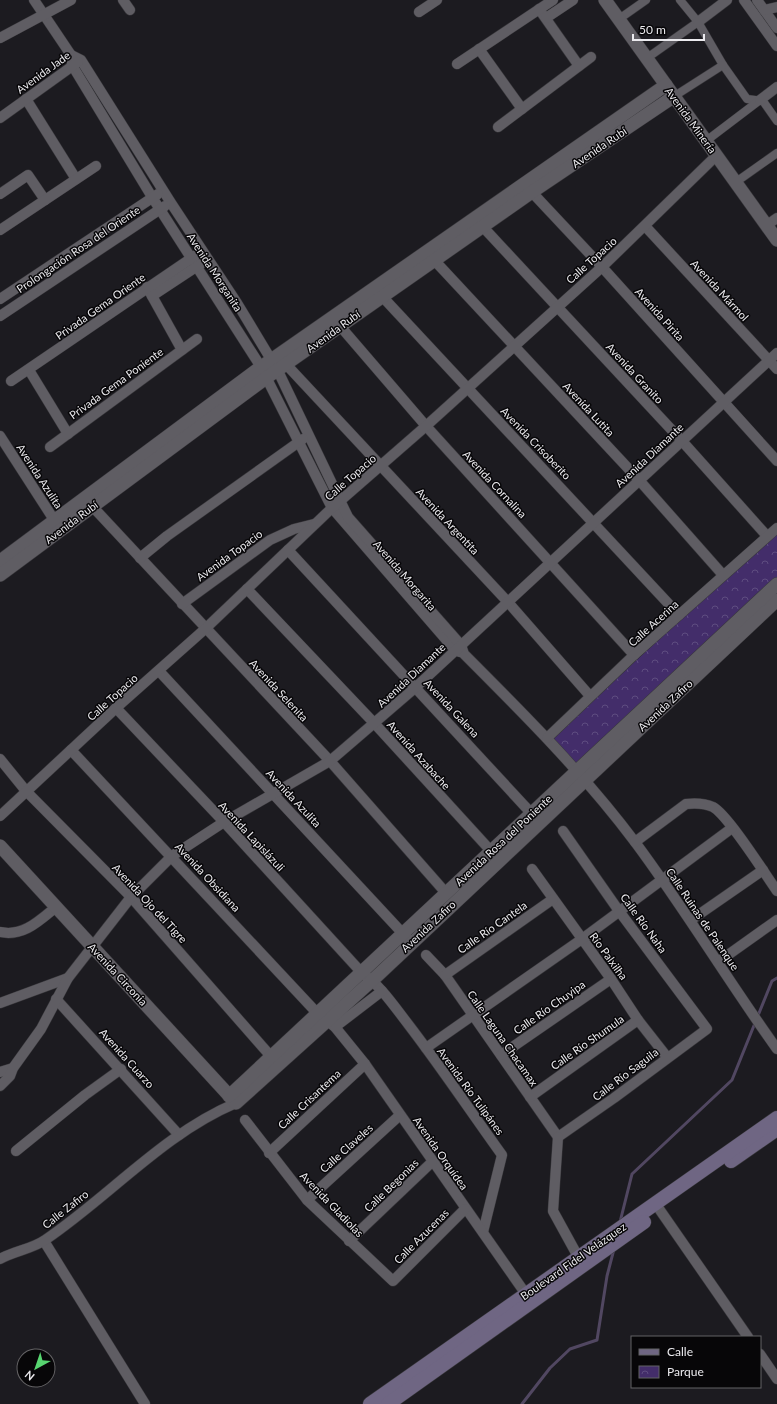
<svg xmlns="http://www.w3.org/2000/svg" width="777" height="1404" font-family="Lato,sans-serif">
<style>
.park{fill:url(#park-crowns)}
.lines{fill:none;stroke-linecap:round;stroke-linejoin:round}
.stream{stroke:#514761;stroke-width:3}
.pedestrian-casing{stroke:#39383c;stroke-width:9}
.minor-casing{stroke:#39383c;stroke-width:11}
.tertiary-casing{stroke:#39383c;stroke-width:14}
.secondary-casing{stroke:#39383c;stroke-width:15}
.pedestrian{stroke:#5f5d63;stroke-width:8}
.minor{stroke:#5f5d63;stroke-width:10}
.tertiary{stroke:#5f5d63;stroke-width:13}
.secondary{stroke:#6f6683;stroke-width:14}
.labels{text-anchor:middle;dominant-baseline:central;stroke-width:3;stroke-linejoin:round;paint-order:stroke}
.street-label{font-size:11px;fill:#ecebef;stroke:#070608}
</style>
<defs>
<pattern id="park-crowns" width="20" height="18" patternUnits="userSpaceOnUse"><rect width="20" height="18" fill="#432d6a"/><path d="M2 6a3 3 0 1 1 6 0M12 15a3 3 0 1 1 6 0" fill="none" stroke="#5e4c80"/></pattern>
</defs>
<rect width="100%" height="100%" fill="#1c1b20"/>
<polygon class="park" points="777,532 777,583 576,765 551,738"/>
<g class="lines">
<g class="stream">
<polyline points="757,1018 772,981 777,978"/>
<polyline points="620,1222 632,1174 732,1080 755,1023"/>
<polyline points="522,1404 550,1368 570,1349 597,1340 607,1276 614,1249"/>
</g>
<defs>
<g id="pedestrian">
<polyline points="680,0 698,22 723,65 747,99 763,101 777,121"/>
<polyline points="619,19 646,0"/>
<polyline points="647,58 698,22"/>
<polyline points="673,97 723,65"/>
<polyline points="706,141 760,100"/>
<polyline points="736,182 777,153"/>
</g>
<g id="minor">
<polyline points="34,0 71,55 72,65 152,197 261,367 332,508 455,650 460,652"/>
<polyline points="123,0 130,10"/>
<polyline points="744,0 777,46"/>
<polyline points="757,0 777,28"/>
<polyline points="539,9 579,66"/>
<polyline points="764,10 777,7"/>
<polyline points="419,12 437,0"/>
<polyline points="546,18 573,0"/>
<polyline points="698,22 727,0"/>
<polyline points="0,38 71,0"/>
<polyline points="479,49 522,109"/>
<path d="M 71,55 L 81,60 L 171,203 L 237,303 L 278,371 L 348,517 L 461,645 L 464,654 C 524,714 584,774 635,842 C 685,909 728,981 777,1049"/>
<polyline points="457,64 553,0"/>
<polyline points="26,99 76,179"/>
<polyline points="760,100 777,87"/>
<polyline points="0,118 78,62"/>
<polyline points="498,127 591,57"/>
<polyline points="527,187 602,267 777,461"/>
<polyline points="0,194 28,175 45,200"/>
<polyline points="767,225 777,218"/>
<polyline points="645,226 777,369"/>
<polyline points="483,227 682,441 767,536"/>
<polyline points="0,230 96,166"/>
<polyline points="435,261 639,480 723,575"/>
<polyline points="147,287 182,350"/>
<polyline points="378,292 679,615"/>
<polyline points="152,296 202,263"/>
<polyline points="0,299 158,194"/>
<polyline points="0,316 165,206"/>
<polyline points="340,326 426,426 634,655"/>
<polyline points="282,360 507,601 590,696"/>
<polyline points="29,370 68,434"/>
<polyline points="11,381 196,255"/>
<polyline points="0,436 58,526"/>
<polyline points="50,447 197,339"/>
<polyline points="92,506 330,761 446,893"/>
<polyline points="288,550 532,814"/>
<polyline points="140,558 167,536 303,439"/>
<polyline points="247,589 375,724 491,851"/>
<polyline points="182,604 270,540 294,529 314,524"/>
<polyline points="159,671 407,938"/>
<path d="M 116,708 L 224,822 L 362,973 C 381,986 394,1006 408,1024 C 441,1067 471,1112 502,1155 L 483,1232"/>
<polyline points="547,738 634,655 777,528"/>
<polyline points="71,750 317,1013 335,1027 365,1064 530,1300"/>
<polyline points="0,759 26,791 131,897 275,1061"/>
<polyline points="0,816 116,708 205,629 332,508 426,426 602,267 716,156"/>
<path d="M 635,842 L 686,804 C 695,803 704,803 713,807 C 728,815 765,874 777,891"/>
<polyline points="532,869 611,979 638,1020 667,1057"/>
<polyline points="691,920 763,870"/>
<path d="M 0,932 C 23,937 39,921 56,907"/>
<polyline points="426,955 445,975 558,1137"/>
<polyline points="718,962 777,920"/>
<polyline points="445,975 553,899"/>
<polyline points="56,999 179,1135"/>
<polyline points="0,1003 68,978"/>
<polyline points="335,1027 382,991"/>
<polyline points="426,1048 582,939 732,828"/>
<polyline points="501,1055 611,979"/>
<polyline points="0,1072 13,1068"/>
<polyline points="0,1086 10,1076 13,1068 41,1029 68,978 131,897 172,856 224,822 330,761 416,687 777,353"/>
<polyline points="530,1097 638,1020"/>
<polyline points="245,1120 307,1200 393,1281 465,1209"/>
<polyline points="558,1137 614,1098 707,1029 619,911 563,831"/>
<polyline points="558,1137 553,1211 581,1262"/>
<polyline points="16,1151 85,1095 121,1069"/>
<polyline points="269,1153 365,1064"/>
<polyline points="307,1200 400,1115"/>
<polyline points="655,1203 748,1337"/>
<polyline points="44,1241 145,1404"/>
<polyline points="349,1241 432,1162"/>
<path d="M 0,1259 C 14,1251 32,1249 45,1240 C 110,1196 163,1134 236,1103"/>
<polyline points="760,1354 777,1379"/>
</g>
<g id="tertiary">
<polyline points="605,0 777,240"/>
<polyline points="0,561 261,367 666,85"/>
<polyline points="0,575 266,378 532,192 673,97"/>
<polyline points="0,846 236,1103 377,976 777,600"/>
<polyline points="229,1096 777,584"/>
</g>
<g id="secondary">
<polyline points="731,1161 777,1129"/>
<polyline points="370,1404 777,1118"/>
<polyline points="388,1404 644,1222"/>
</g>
</defs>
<use href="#pedestrian" class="pedestrian-casing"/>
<use href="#minor" class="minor-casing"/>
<use href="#tertiary" class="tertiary-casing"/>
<use href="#secondary" class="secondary-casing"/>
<use href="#pedestrian" class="pedestrian"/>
<use href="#minor" class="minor"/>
<use href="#tertiary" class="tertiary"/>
<use href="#secondary" class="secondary"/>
</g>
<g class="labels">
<g class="street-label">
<text transform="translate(43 72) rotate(-36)">Avenida Jade</text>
<text transform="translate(691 120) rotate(54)">Avenida Minería</text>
<text transform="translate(599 147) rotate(-34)">Avenida Rubí</text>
<text transform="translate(78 249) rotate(-34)">Prolongación Rosa del Oriente</text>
<text transform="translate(591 260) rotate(-42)">Calle Topacio</text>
<text transform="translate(215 272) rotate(57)">Avenida Morganita</text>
<text transform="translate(720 290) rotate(47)">Avenida Mármol</text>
<text transform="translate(100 306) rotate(-35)">Privada Gema Oriente</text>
<text transform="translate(660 314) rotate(48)">Avenida Pirita</text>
<text transform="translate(333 331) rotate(-36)">Avenida Rubí</text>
<text transform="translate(635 373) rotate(47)">Avenida Granito</text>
<text transform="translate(116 383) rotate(-36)">Privada Gema Poniente</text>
<text transform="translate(589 409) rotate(47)">Avenida Lutita</text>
<text transform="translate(536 443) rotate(46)">Avenida Crisoberito</text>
<text transform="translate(649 455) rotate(-43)">Avenida Diamante</text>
<text transform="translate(40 476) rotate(57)">Avenida Azulita</text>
<text transform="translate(350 477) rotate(-41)">Calle Topacio</text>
<text transform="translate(495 484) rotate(47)">Avenida Cornalina</text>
<text transform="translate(448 521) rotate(47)">Avenida Argentita</text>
<text transform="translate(71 522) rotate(-37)">Avenida Rubí</text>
<text transform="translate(229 555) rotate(-36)">Avenida Topacio</text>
<text transform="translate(405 575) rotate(49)">Avenida Morgarita</text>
<text transform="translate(653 623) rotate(-42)">Calle Acerina</text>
<text transform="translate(411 675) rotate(-43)">Avenida Diamante</text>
<text transform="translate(279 690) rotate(47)">Avenida Selenita</text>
<text transform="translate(112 697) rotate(-42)">Calle Topacio</text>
<text transform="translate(665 705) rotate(-43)">Avenida Zafiro</text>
<text transform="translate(452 708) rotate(47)">Avenida Galena</text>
<text transform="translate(419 755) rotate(48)">Avenida Azabache</text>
<text transform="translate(294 798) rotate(47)">Avenida Azulita</text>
<text transform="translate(252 836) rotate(47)">Avenida Lapislázuli</text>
<text transform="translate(503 840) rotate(-43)">Avenida Rosa del Poniente</text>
<text transform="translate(208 877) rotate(47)">Avenida Obsidiana</text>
<text transform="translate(150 903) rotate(47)">Avenida Ojo del Tigre</text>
<text transform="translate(703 919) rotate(56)">Calle Ruinas de Palenque</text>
<text transform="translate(644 923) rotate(54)">Calle Río Naha</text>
<text transform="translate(428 926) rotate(-43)">Avenida Zafiro</text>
<text transform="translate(492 927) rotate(-35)">Calle Río Cantela</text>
<text transform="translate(609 956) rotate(54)">Río Palxilha</text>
<text transform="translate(118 974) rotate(47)">Avenida Circonia</text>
<text transform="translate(549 1007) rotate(-35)">Calle Río Chuyipa</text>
<text transform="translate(503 1038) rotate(55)">Calle Laguna Chacamax</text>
<text transform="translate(587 1042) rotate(-35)">Calle Río Shumula</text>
<text transform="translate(127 1058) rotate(48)">Avenida Cuarzo</text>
<text transform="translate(625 1074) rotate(-37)">Calle Río Saguila</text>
<text transform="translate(471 1091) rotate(54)">Avenida Río Tulipánes</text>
<text transform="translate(309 1099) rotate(-43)">Calle Crisantema</text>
<text transform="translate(346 1148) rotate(-42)">Calle Claveles</text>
<text transform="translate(441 1153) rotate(55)">Avenida Orquídea</text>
<text transform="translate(391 1185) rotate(-44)">Calle Begonias</text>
<text transform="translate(332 1204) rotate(46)">Avenida Gladiolas</text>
<text transform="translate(65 1209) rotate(-38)">Calle Zafiro</text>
<text transform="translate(421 1236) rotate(-45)">Calle Azucenas</text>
<text transform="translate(573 1261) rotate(-35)">Boulevard Fidel Velázquez</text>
</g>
</g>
<rect x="631" y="1336" width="130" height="52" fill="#070608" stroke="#636264"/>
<rect x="639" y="1349" width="20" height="6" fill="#6f6683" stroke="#636264"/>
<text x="667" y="1356" font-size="12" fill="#ecebef">Calle</text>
<rect x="639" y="1366" width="20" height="12" fill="url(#park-crowns)" stroke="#636264"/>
<text x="667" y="1376" font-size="12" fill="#ecebef">Parque</text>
<g transform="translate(36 1368) rotate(220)"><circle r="19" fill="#070608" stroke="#636264"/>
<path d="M0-3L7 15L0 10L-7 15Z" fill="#57d570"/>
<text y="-6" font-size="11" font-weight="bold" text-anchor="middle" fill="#ecebef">N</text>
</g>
<path d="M633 34v6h71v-6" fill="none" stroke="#ecebef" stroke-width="2"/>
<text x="639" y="34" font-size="12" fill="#ecebef" stroke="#070608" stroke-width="3" paint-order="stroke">50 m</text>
</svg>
